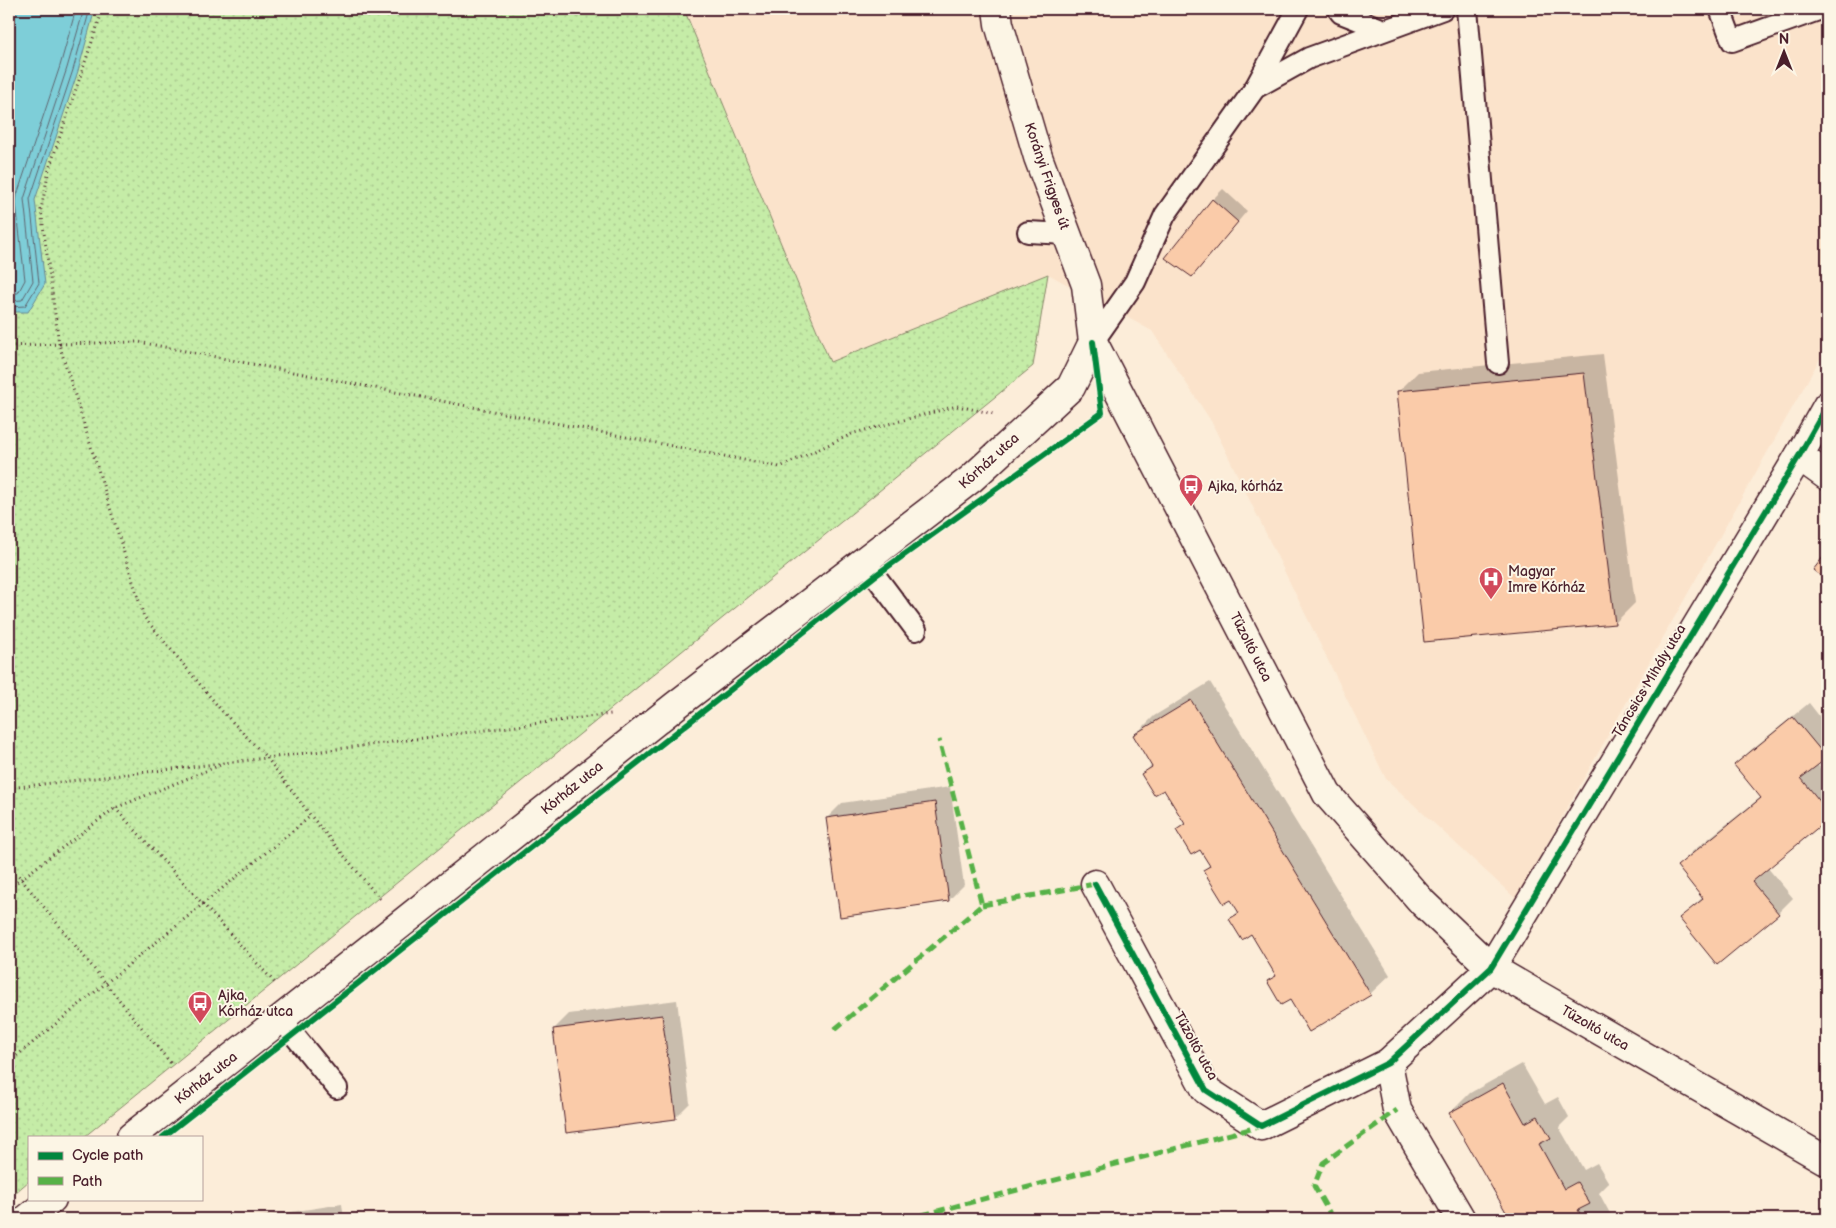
<svg xmlns="http://www.w3.org/2000/svg" width="1836" height="1228" font-family="'Balsamiq Sans',sans-serif">
<style>
.built{fill:#fbe3cb}
.park{fill:url(#park-dots);stroke:#888669}
.water{fill:#7eced8;stroke:#698893}
.shadow{fill:#0003}
.lines{fill:none;stroke-linecap:round;stroke-linejoin:round}
.shore{stroke:#5f6570;stroke-width:1}
.building{fill:#facba9;stroke:#4a1f2b}
.service-casing{stroke:#4a1f2b;stroke-width:24}
.minor-casing{stroke:#4a1f2b;stroke-width:31}
.secondary-casing{stroke:#4a1f2b;stroke-width:31}
.path{stroke:#4a1f2b;stroke-width:3;stroke-dasharray:1 4;stroke-linecap:butt}
.service{stroke:#fcf5e5;stroke-width:20}
.minor{stroke:#fcf5e5;stroke-width:28}
.secondary{stroke:#fcf5e5;stroke-width:28}
.quiet{stroke:#57b146;stroke-width:5;stroke-dasharray:10 5;stroke-linecap:butt}
.cycleway-casing{stroke:#fcf5e5;stroke-width:9}
.cycleway{stroke:#00873e;stroke-width:6}
.labels{text-anchor:middle;dominant-baseline:central;stroke-width:4;stroke-linejoin:round;paint-order:stroke}
.street-label{font-size:14px;fill:#4a1f2b;stroke:#fcf5e5}
.poi-label{font-size:14px;fill:#4a1f2b;stroke:#fcf5e5;text-anchor:start}
</style>
<defs>
<pattern id="park-dots" width="8" height="8" patternUnits="userSpaceOnUse" patternTransform="scale(1.25)"><rect width="8" height="8" fill="#c5eca7"/><path d="M2 2h.1M6 6h.1" fill="none" stroke="#abca90" stroke-width="1.8" stroke-linecap="round"/></pattern>
</defs>
<rect width="100%" height="100%" fill="#fcedd9"/>
<filter id="ink" filterUnits="userSpaceOnUse"><feTurbulence type="fractalNoise" baseFrequency=".02" numOctaves="2"/><feDisplacementMap in="SourceGraphic" scale="10" xChannelSelector="R" yChannelSelector="G"/><feConvolveMatrix kernelMatrix="1 2 1 2 8 2 1 2 1" color-interpolation-filters="sRGB"/></filter>
<g filter="url(#ink)">
<polygon class="built" points="684,9 1827,9 1827,346 1516,899 1386,779 1211,421 1152,331 1048,274 830,362"/>
<polygon class="park" points="9,9 684,9 830,362 1048,274 1033,366 84,1137 29,1137 29,1181 9,1198"/>
<polygon class="water" points="9,9 95,9 78,71 35,200 45,284 28,312 9,312"/>
<g class="shadow">
<polygon points="1223,189 1247,211 1192,276 1167,258 1213,199"/>
<polygon points="1603,354 1635,603 1615,623 1425,640 1398,392 1418,372"/>
<polygon points="1210,682 1390,975 1370,994 1290,998 1269,981 1276,974 1251,933 1231,919 1239,910 1232,898 1205,870 1210,864 1200,848 1177,830 1185,822 1164,788 1143,774 1152,765 1134,736 1154,716"/>
<polygon points="1809,703 1827,726 1827,756 1817,764 1827,777 1827,819 1767,867 1793,898 1778,913 1681,918 1703,897 1678,866 1693,851 1761,797 1736,765 1751,750"/>
<polygon points="950,787 964,885 949,900 827,818 842,803"/>
<polygon points="677,1000 690,1103 675,1118 554,1029 569,1014"/>
<polygon points="1522,1064 1545,1104 1558,1097 1569,1117 1559,1127 1584,1170 1597,1163 1609,1183 1599,1193 1613,1219 1511,1219 1450,1113 1470,1093"/>
<polygon points="342,1204 344,1219 247,1219"/>
</g>
<g class="lines">
<g class="shore">
<polyline points="9,293 18,293 25,280 16,203 17,195 60,66 76,9"/>
<polyline points="9,301 22,300 33,281 24,199 67,68 84,9"/>
<polyline points="9,307 25,306 39,283 30,199 73,70 90,9"/>
</g>
</g>
<g class="building">
<polygon points="1212,199 1238,222 1192,277 1165,258"/>
<polygon points="1584,373 1615,624 1424,642 1397,391"/>
<polygon points="1827,552 1827,581 1813,570"/>
<polygon points="1191,700 1371,995 1309,1032 1290,1000 1281,1005 1267,981 1276,976 1251,934 1242,940 1229,919 1239,913 1231,900 1224,904 1203,870 1210,866 1200,850 1191,855 1176,830 1185,824 1164,790 1154,795 1141,774 1152,767 1133,735"/>
<polygon points="1793,717 1827,758 1801,778 1827,810 1827,820 1752,882 1779,914 1717,965 1679,918 1703,899 1677,866 1761,798 1734,765"/>
<polygon points="935,802 949,901 840,917 826,818"/>
<polygon points="662,1015 676,1119 566,1133 553,1029"/>
<polygon points="1503,1083 1525,1123 1538,1116 1551,1138 1539,1144 1564,1189 1577,1182 1590,1204 1578,1210 1583,1219 1510,1219 1449,1113"/>
</g>
<g class="lines">
<defs>
<g id="service">
<polyline points="1338,9 1341,13 1384,30"/>
<polyline points="1467,9 1498,363"/>
<polyline points="1720,9 1732,41 1821,9"/>
<polyline points="1255,88 1298,9"/>
<polyline points="1028,232 1067,234"/>
<polyline points="1093,342 1135,282 1165,215 1255,88 1309,58 1443,9"/>
<polyline points="865,562 916,630"/>
<polyline points="281,1019 337,1088"/>
</g>
<g id="minor">
<polyline points="1093,342 1327,794 1423,903 1491,968 1827,1161"/>
<polyline points="1799,456 1827,476"/>
<polyline points="1095,884 1206,1090 1261,1126 1388,1063 1491,968 1799,456 1827,406"/>
<polyline points="1388,1063 1397,1110 1461,1219"/>
</g>
<g id="secondary">
<polyline points="131,1137 401,924 675,706 971,479 1071,387 1093,342 1086,285 1038,157 999,24 997,9"/>
<polyline points="27,1219 52,1199"/>
</g>
</defs>
<use href="#service" class="service-casing"/>
<use href="#minor" class="minor-casing"/>
<use href="#secondary" class="secondary-casing"/>
<g class="path">
<polyline points="9,346 59,344 41,210 49,169 103,9"/>
<polyline points="9,788 267,758 611,714"/>
<polyline points="115,808 276,984"/>
<polyline points="9,864 172,1065"/>
<polyline points="9,888 115,808 223,764"/>
<polyline points="380,899 311,816 267,758 222,711 144,617 59,344 139,342 780,467 854,433 957,406 995,414"/>
<polyline points="9,1062 311,816"/>
</g>
<use href="#service" class="service"/>
<use href="#minor" class="minor"/>
<use href="#secondary" class="secondary"/>
<g class="quiet">
<polyline points="982,905 1095,884"/>
<polyline points="835,1029 982,905 939,740"/>
<polyline points="907,1219 1261,1126"/>
<polyline points="1333,1219 1314,1186 1323,1163 1397,1110"/>
</g>
<defs>
<g id="cycleway">
<polyline points="1095,884 1206,1090 1261,1126 1388,1063 1491,968 1799,456 1827,406"/>
<polyline points="163,1137 876,575 1102,413 1093,342"/>
</g>
</defs>
<use href="#cycleway" class="cycleway-casing"/>
<use href="#cycleway" class="cycleway"/>
</g>
</g>
<defs>
<symbol id="bus-pin" viewBox="-11 -11 22 30"><path d="M0 17L-7.5 6A9.5 9.5 0 1 1 7.5 6Z" fill="#d1495b" stroke="#fcf5e5"/><path d="M-5-6H5V4H4V6H2V4H-2V6H-4V4H-5ZM-3.5-4V0h7V-4ZM-3.5 1.2v1.5H-2V1.2ZM2 1.2v1.5H3.5V1.2Z" fill="#fff"/></symbol>
<symbol id="hospital-pin" viewBox="-11 -11 22 30"><path d="M0 17L-7.5 6A9.5 9.5 0 1 1 7.5 6Z" fill="#d1495b" stroke="#fcf5e5"/><path d="M-5-5h3v3.5h4V-5h3V5h-3V1.5h-4V5h-3Z" fill="#fff"/></symbol>
</defs>
<g fill-rule="evenodd">
<use href="#bus-pin" x="1177" y="472" width="28" height="38"/>
<use href="#hospital-pin" x="1477" y="565" width="28" height="38"/>
<use href="#bus-pin" x="186" y="989" width="28" height="38"/>
</g>
<g class="labels">
<g class="street-label">
<text transform="translate(1047 176) rotate(71)">Korányi Frigyes út</text>
<text transform="translate(989 461) rotate(-42)">Kórház utca</text>
<text transform="translate(1251 647) rotate(63)">Tűzoltó utca</text>
<text transform="translate(1649 681) rotate(-59)">Táncsics Mihály utca</text>
<text transform="translate(572 788) rotate(-39)">Kórház utca</text>
<text transform="translate(1595 1028) rotate(30)">Tűzoltó utca</text>
<text transform="translate(1196 1046) rotate(61)">Tűzoltó utca</text>
<text transform="translate(206 1078) rotate(-38)">Kórház utca</text>
</g>
<g class="poi-label">
<text x="1208" y="486">Ajka, kórház</text>
<text x="1508" y="571">Magyar<tspan x="1508" dy="16">Imre Kórház</tspan></text>
<text x="218" y="995">Ajka,<tspan x="218" dy="16">Kórház utca</tspan></text>
</g>
</g>
<rect width="1836" height="1228" fill="none" stroke="#fcf5e5" stroke-width="30"/>
<rect x="15" y="15" width="1806" height="1198" fill="none" stroke="#4a1f2b" stroke-width="2" filter="url(#ink)"/>
<rect x="28" y="1136" width="175" height="65" fill="#fcf5e5" stroke="#b59f9b"/>
<rect x="38" y="1152" width="25" height="8" fill="#00873e" stroke="#b59f9b"/>
<text x="72" y="1160" font-size="15" fill="#4a1f2b">Cycle path</text>
<rect x="38" y="1177" width="25" height="8" fill="#57b146" stroke="#b59f9b"/>
<text x="72" y="1186" font-size="15" fill="#4a1f2b">Path</text>
<g transform="translate(1784 52)" stroke="#fcf5e5" stroke-width="4" paint-order="stroke">
<path d="M0-4L9 19L0 12L-9 19Z" fill="#4a1f2b"/>
<text y="-8" font-size="14" font-weight="bold" text-anchor="middle" fill="#4a1f2b">N</text>
</g>
</svg>
